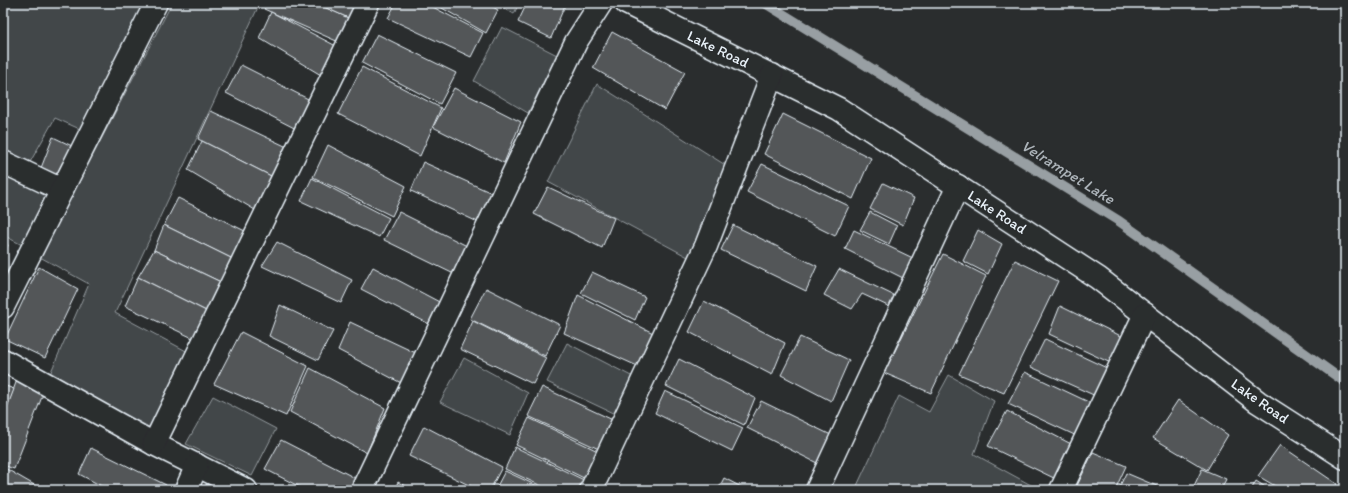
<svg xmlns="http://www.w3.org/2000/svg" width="1348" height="493" font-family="Itim,sans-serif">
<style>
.green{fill:#424648;stroke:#959ca0}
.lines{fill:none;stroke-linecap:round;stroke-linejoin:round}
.stream{stroke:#989fa3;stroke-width:10}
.building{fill:#535759;stroke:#e8f1f8}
.street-casing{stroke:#e8f1f8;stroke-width:25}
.street{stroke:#2a2d2e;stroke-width:22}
.labels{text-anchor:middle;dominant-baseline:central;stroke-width:3.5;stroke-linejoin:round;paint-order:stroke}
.street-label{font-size:15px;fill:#e8f1f8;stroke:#2a2d2e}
.water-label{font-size:16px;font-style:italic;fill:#acb3b9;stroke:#2a2d2e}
</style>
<rect width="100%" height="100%" fill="#2a2d2e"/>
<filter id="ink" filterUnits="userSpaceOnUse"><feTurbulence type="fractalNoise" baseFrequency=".025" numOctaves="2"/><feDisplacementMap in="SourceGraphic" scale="8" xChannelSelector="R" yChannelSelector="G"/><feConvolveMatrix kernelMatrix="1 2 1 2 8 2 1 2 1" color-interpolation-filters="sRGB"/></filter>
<g filter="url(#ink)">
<g class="green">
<polygon points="3,3 145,3 82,130 55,118 29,164 3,150"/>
<polygon points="172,3 260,3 115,313 190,353 150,432 50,374 89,284 40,257"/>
<polygon points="495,3 519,3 514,14"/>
<polygon points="502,27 557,55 528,113 474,81"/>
<polygon points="597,84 730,168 688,257 548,182"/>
<polygon points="3,170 51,193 26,247 3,235"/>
<polygon points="567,343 635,378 617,415 547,382"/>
<polygon points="464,358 528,393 510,435 440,402"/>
<polygon points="949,375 994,401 974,454 1040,490 855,490 899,396 929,412"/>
<polygon points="213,396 276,429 252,476 186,444"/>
</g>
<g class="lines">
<polyline class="stream" points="765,3 1119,221 1345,382"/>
</g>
<g class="building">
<polygon points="268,3 315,3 353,20 341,43 264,9"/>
<polygon points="315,3 360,3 353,20"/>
<polygon points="396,3 425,3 483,33 471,57 388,18"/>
<polygon points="433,3 486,3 498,10 486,33"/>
<polygon points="527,3 566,3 551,38 518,22"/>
<polygon points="271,12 336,46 321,75 259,38"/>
<polygon points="612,32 685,72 665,110 593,68"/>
<polygon points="377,34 456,73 440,104 362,63"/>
<polygon points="241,65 316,103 302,132 226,93"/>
<polygon points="362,67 441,108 420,156 338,114"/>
<polygon points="454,88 521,122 504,163 433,127"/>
<polygon points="211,111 287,147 273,177 198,139"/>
<polygon points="783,114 871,158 853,199 764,154"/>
<polygon points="53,137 72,146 56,175 41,168"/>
<polygon points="202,141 273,177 260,213 188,170"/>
<polygon points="328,145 406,186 392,216 313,177"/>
<polygon points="423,162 494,194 480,223 411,191"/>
<polygon points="762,164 849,206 835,236 747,192"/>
<polygon points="312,178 389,218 379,237 301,201"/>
<polygon points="883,183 914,198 903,225 870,209"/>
<polygon points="548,187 614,218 602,248 534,214"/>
<polygon points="178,198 249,233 235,260 164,225"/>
<polygon points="399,212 471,248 458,276 384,240"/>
<polygon points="870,212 897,226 889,244 860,230"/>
<polygon points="164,225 235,260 225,284 154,250"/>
<polygon points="733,225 817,266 806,291 721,250"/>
<polygon points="854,230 915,259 905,279 845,249"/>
<polygon points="978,230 1002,244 988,274 963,261"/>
<polygon points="3,242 8,245 3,255"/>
<polygon points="277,242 352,280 341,303 262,266"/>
<polygon points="154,250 225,284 210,313 138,277"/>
<polygon points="943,254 986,276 931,393 884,373"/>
<polygon points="1015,260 1058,281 1004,393 959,374"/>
<polygon points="39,267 78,289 45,358 5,339"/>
<polygon points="373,267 445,305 435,327 361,289"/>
<polygon points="839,269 895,296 890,307 862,294 852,309 824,295"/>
<polygon points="592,272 645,297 635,320 581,293"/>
<polygon points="138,277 210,313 197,340 125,306"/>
<polygon points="486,288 560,325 545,356 470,319"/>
<polygon points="578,295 661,337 644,369 564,333"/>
<polygon points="704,301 785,343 772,375 689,332"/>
<polygon points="280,305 333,331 318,360 269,336"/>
<polygon points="1060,306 1129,340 1117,366 1049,334"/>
<polygon points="473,321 546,358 533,384 460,349"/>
<polygon points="350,322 420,355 405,385 338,350"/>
<polygon points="241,332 308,366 286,416 214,384"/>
<polygon points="800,337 849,360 831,401 781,375"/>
<polygon points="1045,339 1111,370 1098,397 1031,367"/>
<polygon points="679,359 755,398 744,425 666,386"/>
<polygon points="310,368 385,408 367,453 290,412"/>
<polygon points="1025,372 1097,406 1081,438 1008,404"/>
<polygon points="18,377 45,389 14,469 3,465 3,418"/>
<polygon points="3,385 14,389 3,418"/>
<polygon points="542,387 615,421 603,451 528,416"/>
<polygon points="665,391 743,428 732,451 655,413"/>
<polygon points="1178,400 1228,435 1207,470 1153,438"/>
<polygon points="761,401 831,435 819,464 747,428"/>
<polygon points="1007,411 1077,447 1062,482 988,446"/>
<polygon points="529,418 602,453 590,481 516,445"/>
<polygon points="424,426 502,467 490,490 479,490 409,456"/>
<polygon points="281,440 357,479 352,490 306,490 265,469"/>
<polygon points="1280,445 1337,484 1333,490 1282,490 1258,476"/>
<polygon points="515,447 588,482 584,490 550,490 505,469"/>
<polygon points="91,448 166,485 164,490 109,490 79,474"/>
<polygon points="1093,452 1126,466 1115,490 1075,490"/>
<polygon points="3,467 36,486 34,490 3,490"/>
<polygon points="1202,469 1226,479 1221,490 1192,490"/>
<polygon points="505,471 546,490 495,490"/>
<polygon points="1126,473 1159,487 1157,490 1118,490"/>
<polygon points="209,478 231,490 204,490"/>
<polygon points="724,478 747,490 718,490"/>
<polygon points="1256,481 1270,490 1251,490"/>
<polygon points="398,482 412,490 394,490"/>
<polygon points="36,486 45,490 34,490"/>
</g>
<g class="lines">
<defs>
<g id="street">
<polyline points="626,3 839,109 1098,278 1258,402 1345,458"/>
<polyline points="3,162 62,190"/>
<polyline points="3,307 156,3"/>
<polyline points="3,360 154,444 246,490"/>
<polyline points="154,444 368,3"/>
<polyline points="186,490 197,465"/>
<polyline points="362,490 576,42 601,3"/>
<polyline points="591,490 706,246 772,75"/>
<polyline points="817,490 958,186"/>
<polyline points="1061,490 1145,314"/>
</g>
</defs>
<use href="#street" class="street-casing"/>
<use href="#street" class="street"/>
</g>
</g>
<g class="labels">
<g class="street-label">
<text transform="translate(718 49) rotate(26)">Lake Road</text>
<text transform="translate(997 212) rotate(33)">Lake Road</text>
<text transform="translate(1260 401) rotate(35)">Lake Road</text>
</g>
<g class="water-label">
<text transform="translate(1068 172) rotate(32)">Velrampet Lake</text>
</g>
</g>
<rect width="1348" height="493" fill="none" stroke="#2a2d2e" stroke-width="16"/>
<rect x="8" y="8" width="1332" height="477" fill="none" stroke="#e8f1f8" stroke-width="1.5" filter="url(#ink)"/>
</svg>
